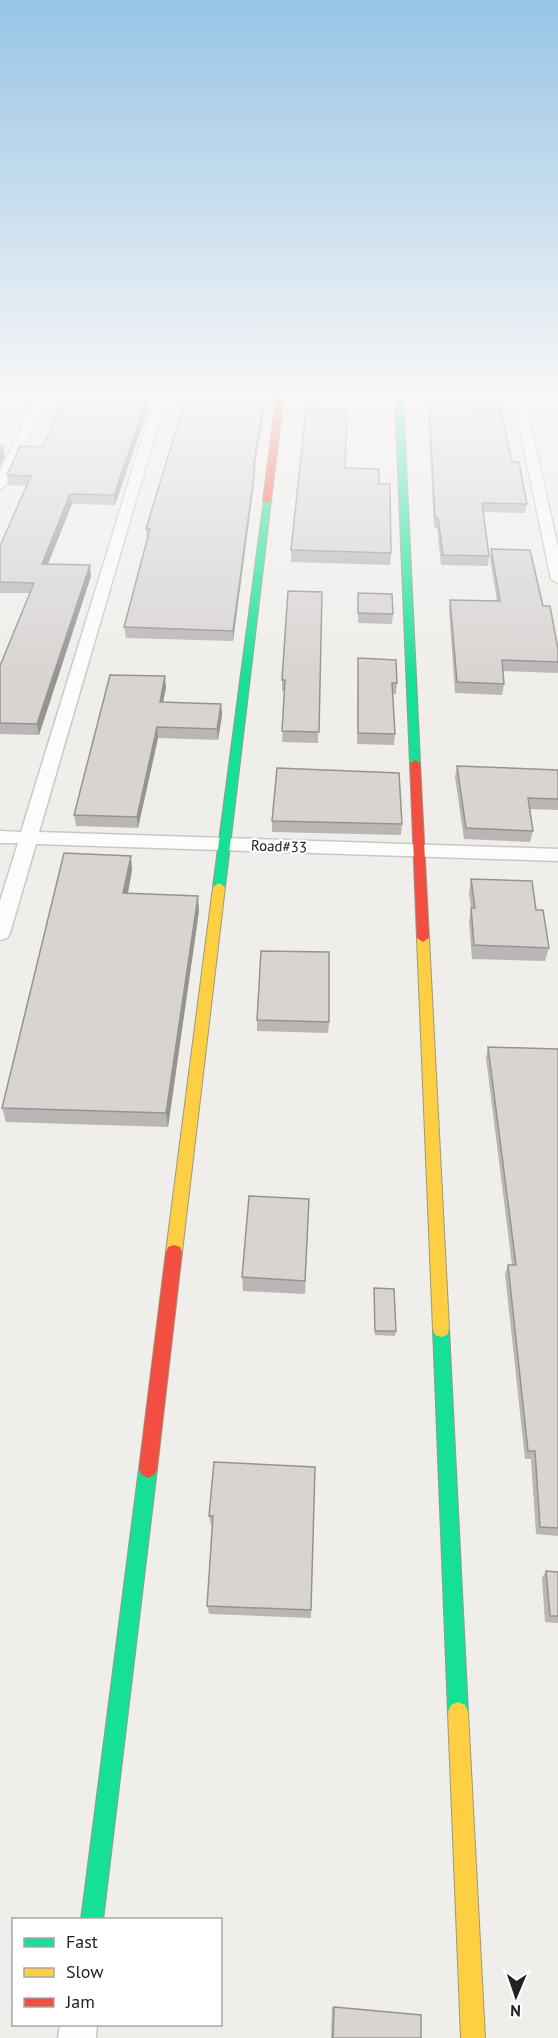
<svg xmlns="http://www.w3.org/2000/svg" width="558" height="2038" font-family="'PT Sans',sans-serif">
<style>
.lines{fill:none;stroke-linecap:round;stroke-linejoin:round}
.street-casing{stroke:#c9c8c7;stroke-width:3}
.fast-casing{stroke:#999a82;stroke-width:2}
.slow-casing{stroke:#999a82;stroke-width:2}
.jam-casing{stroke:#999a82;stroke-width:2}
.street{fill:#fdfcfc;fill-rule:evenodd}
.fast{fill:#16e098;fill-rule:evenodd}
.slow{fill:#ffcf43;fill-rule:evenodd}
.jam{fill:#f24e42;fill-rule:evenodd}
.wall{fill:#b9b6b5}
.shaded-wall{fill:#969493}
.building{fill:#d7d4d2;stroke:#969493;stroke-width:1.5}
.labels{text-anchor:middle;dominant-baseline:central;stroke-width:4.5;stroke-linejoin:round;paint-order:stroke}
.street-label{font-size:15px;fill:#222;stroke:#fff}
</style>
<rect width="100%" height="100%" fill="#f0eeeb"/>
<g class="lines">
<defs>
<g id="street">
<polygon points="37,393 48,393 6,485 0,489 0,472"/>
<polygon points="135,393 309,393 558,399 558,405 526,405 558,547 558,583 551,579 515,404 166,397 39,832 558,849 558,861 36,844 10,933 7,938 0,940 0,901 18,843 0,843 0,831 21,832 155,397 140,396"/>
<polygon points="60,2024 97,2024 96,2038 58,2038"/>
</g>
<g id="fast">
<polygon points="399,396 403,398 420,763 415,766 410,763 395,398"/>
<polygon points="264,499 271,501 225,887 219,891 213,887"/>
<polygon points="441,1321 447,1323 449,1329 468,1712 465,1719 458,1722 451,1719 448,1712 433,1329 435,1323"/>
<polygon points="148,1460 154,1463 157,1469 103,1920 81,1920 139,1469 142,1463"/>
</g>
<g id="slow">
<polygon points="219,883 225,887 182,1252 180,1257 174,1259 168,1257 166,1252 213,887"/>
<polygon points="423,934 429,938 449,1329 447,1335 441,1337 435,1335 433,1329 417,938"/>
<polygon points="458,1702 465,1705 468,1712 485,2038 461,2038 448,1712 451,1705"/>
</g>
<g id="jam">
<polygon points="280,394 284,396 271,501 267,503 263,501 276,396"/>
<polygon points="415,760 420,763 429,938 423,942 417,938 410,763"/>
<polygon points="174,1245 180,1247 182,1252 157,1469 154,1475 148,1478 142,1475 139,1469 166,1252 168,1247"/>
</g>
</defs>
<use href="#street" class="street-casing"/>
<use href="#fast" class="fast-casing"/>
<use href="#slow" class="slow-casing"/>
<use href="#jam" class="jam-casing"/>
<use href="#street" class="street"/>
<use href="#fast" class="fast"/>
<use href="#slow" class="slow"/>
<use href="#jam" class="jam"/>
</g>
<g class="wall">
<polygon points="148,396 149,406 115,505 72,504 48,564 91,576 39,735 0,734 0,666 30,593 0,593 0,546 26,486 8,485 7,475 42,447"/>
<polygon points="429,403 470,408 512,462 527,504 525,513 483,512 489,556 488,566 441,565 437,528 434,528 428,412"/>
<polygon points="265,408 254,467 255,476 233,641 126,638 124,627 147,539 146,529"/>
<polygon points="345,468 379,484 391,553 390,565 291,562 291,550"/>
<polygon points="491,549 543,606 558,649 558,673 503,671 504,684 502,695 455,693 449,610 450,600 497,601 490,559"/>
<polygon points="322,592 318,743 282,742 285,691 282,691 282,680"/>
<polygon points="358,593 393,614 392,624 358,623"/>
<polygon points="358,658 397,683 396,694 393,694 395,734 394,745 357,744"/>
<polygon points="166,687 163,702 221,704 222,715 218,740 158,738 138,828 76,826 74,815"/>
<polygon points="457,766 558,770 558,810 530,809 533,831 530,842 464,839 455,777"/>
<polygon points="272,821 402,824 401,835 272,832"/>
<polygon points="132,870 128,893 199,911 168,1127 6,1122 2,1108"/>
<polygon points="471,879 536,910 549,948 545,961 472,959 469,921 471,909 469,893"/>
<polygon points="257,1020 329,1022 328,1033 257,1031"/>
<polygon points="488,1047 558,1049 558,1536 536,1534 531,1459 525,1459 505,1274 508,1265 512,1265 486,1058"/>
<polygon points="309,1199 305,1294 243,1291 242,1277"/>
<polygon points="374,1288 396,1331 395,1336 375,1335"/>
<polygon points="315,1467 311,1618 209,1614 207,1606 212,1525 211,1525 209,1516"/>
<polygon points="546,1571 558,1572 558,1623 545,1622 542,1578"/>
<polygon points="332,2007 421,2015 421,2038 331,2038"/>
</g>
<g class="shaded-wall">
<polygon points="148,396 149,406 115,505 114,495"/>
<polygon points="265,398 265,408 253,476 253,467"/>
<polygon points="3,446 5,456 0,467 0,453"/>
<polygon points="255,467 255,476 233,641 233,631"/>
<polygon points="70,494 72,504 44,574 42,564"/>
<polygon points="90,565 91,576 39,735 37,724"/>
<polygon points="165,676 166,687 161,713 160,702"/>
<polygon points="221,704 222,715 218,740 217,729"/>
<polygon points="157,727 158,738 138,828 137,817"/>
<polygon points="131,856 132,870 125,908 123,893"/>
<polygon points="198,896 199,911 168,1127 166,1113"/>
</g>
<g class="building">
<polygon points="67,394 148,396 114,495 70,494 42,564 90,565 37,724 0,723 0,666 34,583 0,582 0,546 31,476 7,475 20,446 42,447"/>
<polygon points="186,397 265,398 253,467 255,467 233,631 124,627 150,529 146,529"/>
<polygon points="429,403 470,404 470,408 500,408 512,462 519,462 527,504 482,503 489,556 443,555 438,518 435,518"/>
<polygon points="306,410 347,411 345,468 379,469 379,484 390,484 391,553 291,550"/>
<polygon points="0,446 3,446 0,453"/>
<polygon points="491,549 530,550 543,606 550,606 558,649 558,662 502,660 504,684 457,682 450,600 500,601"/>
<polygon points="288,591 322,592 319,732 282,731 285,680 282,680"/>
<polygon points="358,593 392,594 393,614 358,613"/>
<polygon points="358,658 396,660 397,683 392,683 395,734 358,733"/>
<polygon points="110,675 165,676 160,702 221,704 217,729 157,727 137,817 74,815"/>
<polygon points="457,766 558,770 558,799 528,798 533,831 466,828"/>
<polygon points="277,768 399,773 402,824 272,821"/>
<polygon points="64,853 131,856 123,893 198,896 166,1113 2,1108"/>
<polygon points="471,879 532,881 536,910 543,910 549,948 474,945 471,908 475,908"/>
<polygon points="261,951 329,952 329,1022 257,1020"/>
<polygon points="488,1047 558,1049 558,1528 540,1527 535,1451 528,1451 508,1265 516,1265"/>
<polygon points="249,1196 309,1199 305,1281 242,1277"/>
<polygon points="374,1288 394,1289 396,1331 375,1331"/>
<polygon points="214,1462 315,1467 311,1610 207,1606 213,1516 209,1516"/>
<polygon points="546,1571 558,1572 558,1616 550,1616"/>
<polygon points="334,2007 421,2015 421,2038 333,2038"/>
</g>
<linearGradient id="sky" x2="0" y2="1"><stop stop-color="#97c4e6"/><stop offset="0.58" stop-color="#f8f7f6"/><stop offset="1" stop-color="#f8f7f6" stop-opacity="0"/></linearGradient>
<rect width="558" height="679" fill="url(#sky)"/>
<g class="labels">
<g class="street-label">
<text transform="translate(279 846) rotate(2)">Road#33</text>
</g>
</g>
<rect x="12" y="1918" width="210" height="108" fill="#ffffff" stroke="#a7a7a7" stroke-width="1.5"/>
<rect x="24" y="1938" width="30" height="9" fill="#16e098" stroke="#a7a7a7" stroke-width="1.5"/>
<text x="66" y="1948" font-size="18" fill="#222222">Fast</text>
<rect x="24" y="1968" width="30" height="9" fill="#ffcf43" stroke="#a7a7a7" stroke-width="1.5"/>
<text x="66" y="1978" font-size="18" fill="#222222">Slow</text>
<rect x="24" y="1998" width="30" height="9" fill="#f24e42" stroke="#a7a7a7" stroke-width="1.5"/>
<text x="66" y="2008" font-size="18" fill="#222222">Jam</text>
<g transform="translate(516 1996) rotate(182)" stroke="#ffffff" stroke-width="4.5" paint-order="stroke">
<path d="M0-4.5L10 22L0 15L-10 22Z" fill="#222222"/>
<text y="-9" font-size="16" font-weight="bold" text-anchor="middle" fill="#222222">N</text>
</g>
</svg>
